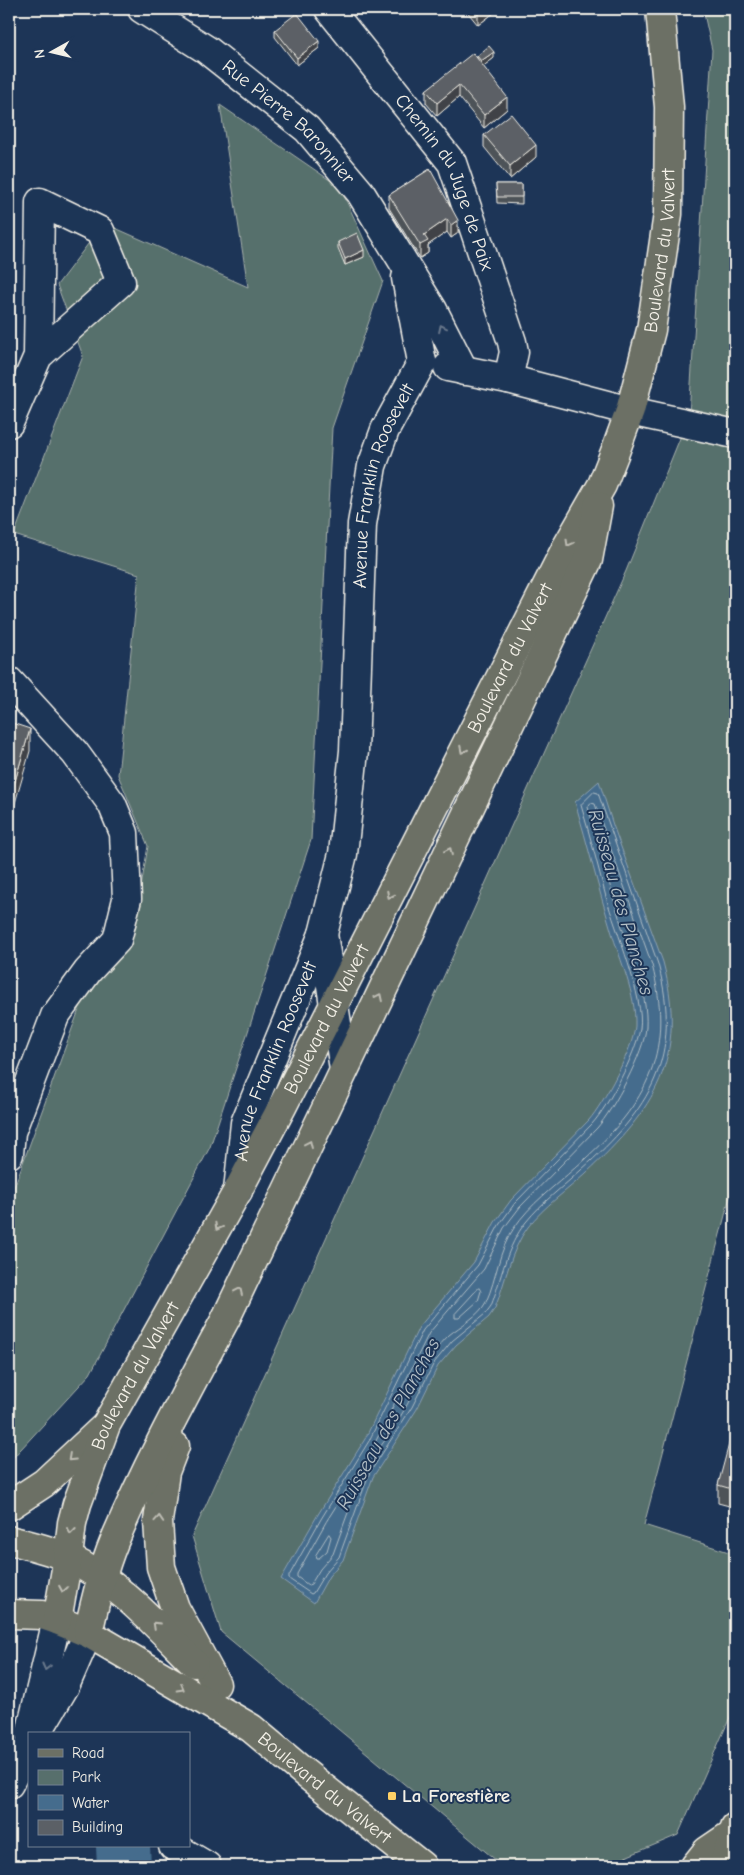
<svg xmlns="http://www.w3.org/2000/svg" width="744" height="1875" font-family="'Comic Neue',sans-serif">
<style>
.green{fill:#576f6c;stroke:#a6b0aa}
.water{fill:#456c8d;stroke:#8ba1b1}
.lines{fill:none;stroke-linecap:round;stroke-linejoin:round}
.shore{stroke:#aebcc4;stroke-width:1}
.river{stroke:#456c8d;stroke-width:54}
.minor-casing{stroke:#f4f1e8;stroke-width:31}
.major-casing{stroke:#f4f1e8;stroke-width:31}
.minor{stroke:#1d3557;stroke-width:28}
.major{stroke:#6c7065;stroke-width:28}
.wall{fill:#4e5358;stroke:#f4f1e8}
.shaded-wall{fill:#404347;stroke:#f4f1e8}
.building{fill:#5b6066;stroke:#f4f1e8}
.oneway{stroke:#68778a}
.oneway2{stroke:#bebdb4}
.poi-dot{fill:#ffd166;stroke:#1d3557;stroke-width:2}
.labels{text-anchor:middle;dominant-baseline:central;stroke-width:4;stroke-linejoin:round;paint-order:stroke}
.street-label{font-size:19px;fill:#f4f1e8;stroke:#1d3557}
.poi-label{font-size:19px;font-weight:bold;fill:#f4f1e8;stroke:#1d3557;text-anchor:start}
.water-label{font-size:20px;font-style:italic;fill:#b7c2c8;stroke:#1d3557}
</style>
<rect width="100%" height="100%" fill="#1d3557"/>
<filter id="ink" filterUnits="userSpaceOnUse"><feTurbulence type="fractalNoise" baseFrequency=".02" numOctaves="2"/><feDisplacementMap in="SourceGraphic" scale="10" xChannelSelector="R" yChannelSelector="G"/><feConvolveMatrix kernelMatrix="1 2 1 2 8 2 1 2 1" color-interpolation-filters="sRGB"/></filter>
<g filter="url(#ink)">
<g class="green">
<polygon points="703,9 735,9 735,1177 644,1525 735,1554 735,1706 678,1835 604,1866 503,1866 221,1632 192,1536 626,571 689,416 712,50"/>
<polygon points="220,105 340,187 383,281 332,428 311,840 210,1147 90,1374 9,1462 9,1201 84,996 138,905 148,846 118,775 139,574 14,535 83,356 57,285 104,223 248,287"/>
</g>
<path class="water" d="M 599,781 L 613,825 L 663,962 C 688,1058 655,1109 586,1173 C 567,1191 544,1206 528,1227 C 510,1251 506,1281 495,1308 L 489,1317 L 456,1345 L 438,1366 L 417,1409 L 373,1477 L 343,1560 L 329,1576 L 314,1603 L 281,1579 L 317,1516 L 365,1439 L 419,1327 L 474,1262 L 495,1222 L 511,1200 L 589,1120 C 603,1104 634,1047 635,1026 C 636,993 620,961 611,930 C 598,888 588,845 575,802 Z"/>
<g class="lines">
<g class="shore">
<path d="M 594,792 L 598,793 L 658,964 C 683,1057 650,1109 581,1170 C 563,1187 542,1202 526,1222 C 506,1247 502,1277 491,1306 L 485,1314 L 452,1341 L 434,1363 L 412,1407 L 369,1474 L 339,1557 L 325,1573 L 313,1593 L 311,1594 L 289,1579 L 289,1576 L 321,1519 L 369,1441 L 423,1330 L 478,1265 L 499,1225 L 515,1203 L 592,1124 C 609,1105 635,1055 640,1029 C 645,999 615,929 606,897 C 598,866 590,836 581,805 Z"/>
<path d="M 591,803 L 595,804 L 652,965 C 676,1057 643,1108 576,1167 C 554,1187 530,1204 514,1228 C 498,1251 497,1278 486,1302 C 479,1316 460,1326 449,1335 C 444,1340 439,1346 434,1352 C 423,1367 416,1386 408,1403 C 399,1420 387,1438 375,1454 L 372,1455 L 371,1451 L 429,1333 L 484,1269 L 504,1228 L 520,1207 L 597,1128 C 613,1110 645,1051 646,1027 C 648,992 631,957 621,924 C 609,885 600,846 588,807 Z"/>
<polygon points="479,1288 481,1291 478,1301 459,1318 455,1318 455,1314"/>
<polygon points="358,1472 361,1472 362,1474 333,1554 320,1569 311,1584 308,1585 297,1577 297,1574 326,1522"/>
<polygon points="329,1534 331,1537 327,1551 319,1558 317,1558 316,1555"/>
</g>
<polyline class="river" points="123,1846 124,1866"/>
<defs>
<g id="minor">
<path id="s1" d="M 142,9 L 207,50 L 307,129 L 360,192 L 433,310 L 464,371"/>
<path id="s2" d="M 329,9 L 452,163 L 512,342 L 514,352 L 508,379"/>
<polyline points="406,278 422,362"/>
<polyline points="448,367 508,379 630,411 735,434"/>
<polyline points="9,423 38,356 121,282 100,231 40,202 38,356"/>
<polyline points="9,681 75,753 112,804 124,833 127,899 117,940 88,971 55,1016 11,1132 9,1154"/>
<polyline points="323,934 344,1069"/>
<path id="s3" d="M 238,1191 L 245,1123 L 323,934 L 343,854 L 354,751 L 362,524 L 372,466 L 385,430 L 422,362"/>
<polyline points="40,1728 65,1686 88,1633"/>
<polyline points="30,1734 57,1620"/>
<polyline points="9,1784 29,1746"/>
<polyline points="173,1846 207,1866"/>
</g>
<g id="major">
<polyline points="175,1446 165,1472 158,1521 161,1567 175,1608 216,1684"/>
<polyline points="9,1506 44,1483 103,1428"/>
<path d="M 9,1540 C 29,1545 49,1549 68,1558 C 117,1581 156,1625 194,1663"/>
<path id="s4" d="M 9,1614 L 42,1615 L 57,1620 L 88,1633 L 251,1728 L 306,1774 L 422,1866"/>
<path id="s5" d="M 57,1620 L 68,1558 L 72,1523 L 77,1504 L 106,1425 L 237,1192 L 282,1107 L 566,548 L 602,485 L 615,452 L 630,411 L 651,330 L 668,214 L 669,107 L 660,9"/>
<path d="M 88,1633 C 95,1603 102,1571 114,1542 C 146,1466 186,1393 225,1320 L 588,560 L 598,506"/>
<polyline points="695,1866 707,1851 732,1834"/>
<polyline points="723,1866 735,1827"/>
</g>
</defs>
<use href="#minor" class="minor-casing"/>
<use href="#major" class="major-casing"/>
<use href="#minor" class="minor"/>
<use href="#major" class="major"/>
</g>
<g class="wall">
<polygon points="465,9 499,9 478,25"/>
<polygon points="275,30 319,48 297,65 275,37"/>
<polygon points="477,56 494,58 483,66 507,109 484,128 459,97 437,116 426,103 426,90 477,59"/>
<polygon points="484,135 536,157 510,179 484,147"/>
<polygon points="430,169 458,233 451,238 447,232 428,245 428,253 420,258 389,208 389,195"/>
<polygon points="496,184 522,184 522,204 497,203"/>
<polygon points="338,242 364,257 345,265 338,248"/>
<polygon points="735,1430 735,1526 730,1524 730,1518 733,1507 718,1503 718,1485"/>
</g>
<g class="shaded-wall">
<polygon points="483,9 499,9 478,25 478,12"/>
<polygon points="319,41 319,48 297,65 297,58"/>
<polygon points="494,52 494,58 481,68 481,61"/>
<polygon points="459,85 459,97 437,116 437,103"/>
<polygon points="507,97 507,109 484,128 484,115"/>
<polygon points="536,145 536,157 510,179 510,166"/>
<polygon points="447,219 447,232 428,245 428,253 420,258 420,245 424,235"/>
<polygon points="458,220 458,233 451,238 451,225"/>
<polygon points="364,250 364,257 345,265 345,259"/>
<polygon points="30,729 30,751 9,824 9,802"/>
</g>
<g class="building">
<polygon points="475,9 483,9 478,12"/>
<polygon points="297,13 319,41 297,58 275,30"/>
<polygon points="489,46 494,52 481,61 477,56"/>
<polygon points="473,53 507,97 484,115 459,85 437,103 426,90"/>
<polygon points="511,114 536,145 510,166 484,135"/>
<polygon points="430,169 458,220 451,225 447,219 424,235 428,241 420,245 389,195"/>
<polygon points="496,184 522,184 522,197 497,197"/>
<polygon points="357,233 364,250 345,259 338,242"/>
<polygon points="9,722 30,729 9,802"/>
<polygon points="733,1429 735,1430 735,1490 718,1485"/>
<polygon points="734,1501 735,1501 735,1519 730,1518"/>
</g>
<defs><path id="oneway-chevron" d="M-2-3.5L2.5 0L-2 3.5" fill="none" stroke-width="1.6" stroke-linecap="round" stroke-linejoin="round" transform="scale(1.25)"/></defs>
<g class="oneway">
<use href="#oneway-chevron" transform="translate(442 328) rotate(-116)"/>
<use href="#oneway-chevron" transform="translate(46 1667) rotate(104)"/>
</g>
<g class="oneway2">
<use href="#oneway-chevron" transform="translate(569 543) rotate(119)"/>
<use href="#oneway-chevron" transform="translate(463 750) rotate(117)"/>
<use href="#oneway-chevron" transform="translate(449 851) rotate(-64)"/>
<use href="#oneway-chevron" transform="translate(390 895) rotate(117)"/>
<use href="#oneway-chevron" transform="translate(379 997) rotate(-64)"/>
<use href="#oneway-chevron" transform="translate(309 1144) rotate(-65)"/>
<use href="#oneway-chevron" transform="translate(218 1227) rotate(119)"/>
<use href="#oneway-chevron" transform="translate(239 1291) rotate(-65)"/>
<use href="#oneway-chevron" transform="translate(71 1458) rotate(137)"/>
<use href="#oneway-chevron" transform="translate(159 1519) rotate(-86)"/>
<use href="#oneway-chevron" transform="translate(71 1531) rotate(97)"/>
<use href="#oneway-chevron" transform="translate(63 1589) rotate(100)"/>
<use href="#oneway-chevron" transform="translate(156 1625) rotate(-136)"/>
<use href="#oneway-chevron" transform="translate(181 1688) rotate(30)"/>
</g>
</g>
<rect class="poi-dot" x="387" y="1791" width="10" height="10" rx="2.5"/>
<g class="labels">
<g class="street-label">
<text stroke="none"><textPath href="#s1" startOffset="186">Rue Pierre Baronnier</textPath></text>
<text stroke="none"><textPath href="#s2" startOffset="211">Chemin du Juge de Paix</textPath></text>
<text stroke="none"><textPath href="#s5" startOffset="1508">Boulevard du Valvert</textPath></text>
<text stroke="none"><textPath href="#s3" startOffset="728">Avenue Franklin Roosevelt</textPath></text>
<text stroke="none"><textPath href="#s5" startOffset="1069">Boulevard du Valvert</textPath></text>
<text stroke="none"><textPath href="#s5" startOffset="664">Boulevard du Valvert</textPath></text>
<text stroke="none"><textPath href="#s3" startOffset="136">Avenue Franklin Roosevelt</textPath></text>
<text stroke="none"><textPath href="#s5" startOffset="259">Boulevard du Valvert</textPath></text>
<text stroke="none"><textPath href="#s4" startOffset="366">Boulevard du Valvert</textPath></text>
</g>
<g class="poi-label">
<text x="402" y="1796">La Forestière</text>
</g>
<g class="water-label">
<text transform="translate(621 902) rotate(74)">Ruisseau des Planches</text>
<text transform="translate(388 1424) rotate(-61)">Ruisseau des Planches</text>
</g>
</g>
<rect width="744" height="1875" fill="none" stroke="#1d3557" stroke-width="30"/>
<rect x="15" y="15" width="714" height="1845" fill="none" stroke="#f4f1e8" stroke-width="2" filter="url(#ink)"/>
<rect x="28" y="1732" width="162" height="115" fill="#1d3557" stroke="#738091"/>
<rect x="38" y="1749" width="25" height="8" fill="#6c7065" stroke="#738091"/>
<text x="72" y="1758" font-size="15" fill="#f4f1e8">Road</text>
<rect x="38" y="1770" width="25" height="15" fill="#576f6c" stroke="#738091"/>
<text x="72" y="1782" font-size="15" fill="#f4f1e8">Park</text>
<rect x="38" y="1795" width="25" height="15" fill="#456c8d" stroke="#738091"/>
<text x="72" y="1808" font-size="15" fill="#f4f1e8">Water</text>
<rect x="38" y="1820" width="25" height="15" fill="#5b6066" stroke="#738091"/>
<text x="72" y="1832" font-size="15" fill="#f4f1e8">Building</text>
<g transform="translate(52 52) rotate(262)" stroke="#1d3557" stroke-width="4" paint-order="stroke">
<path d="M0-4L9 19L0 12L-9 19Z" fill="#f4f1e8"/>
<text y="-8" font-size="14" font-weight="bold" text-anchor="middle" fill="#f4f1e8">N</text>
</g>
</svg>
